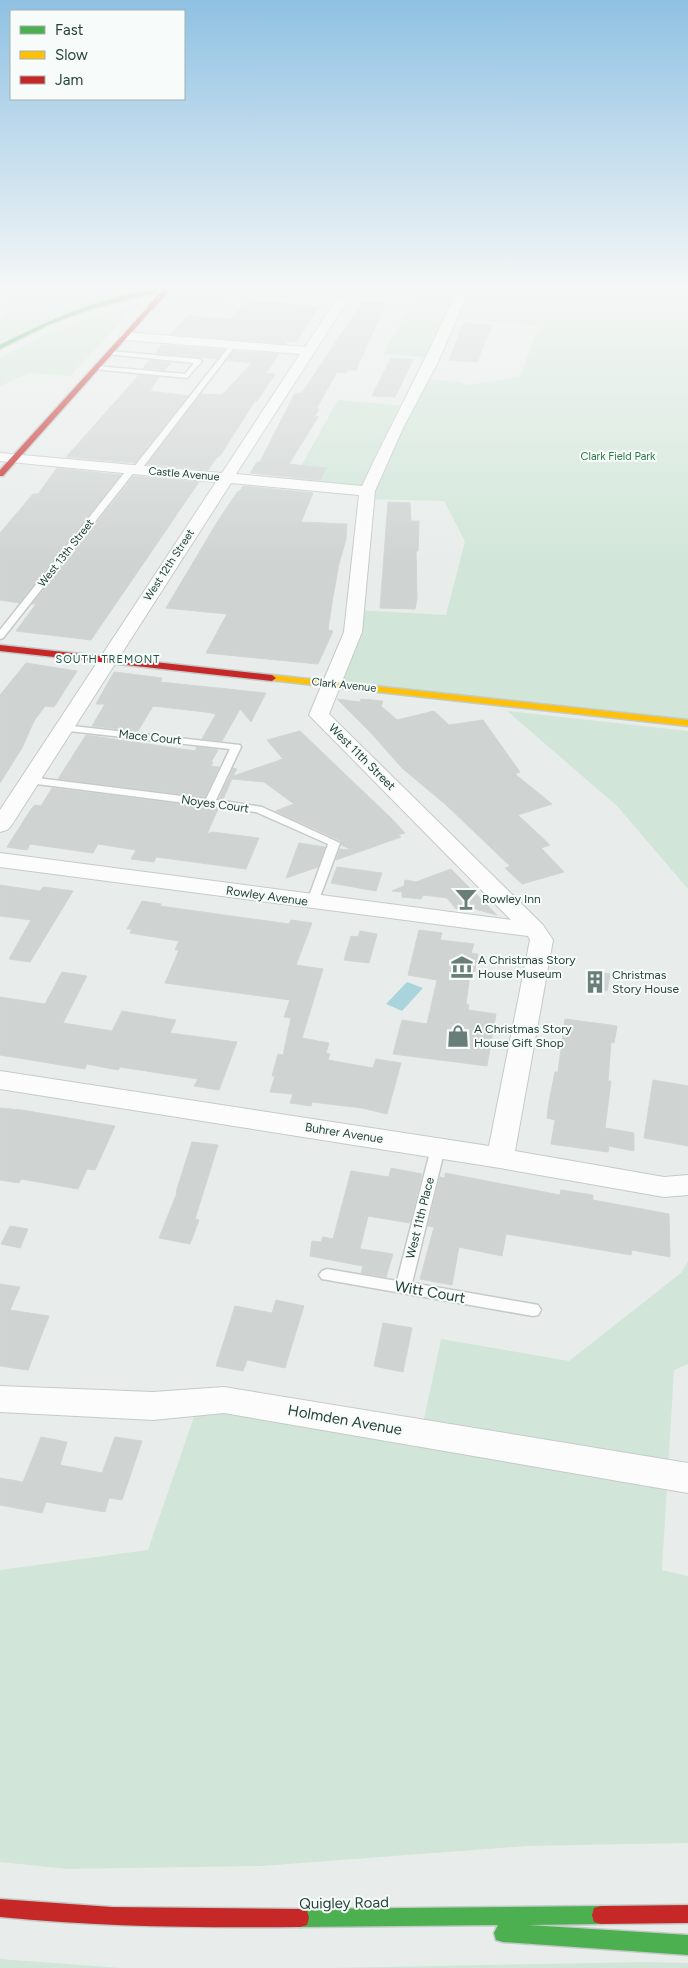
<svg xmlns="http://www.w3.org/2000/svg" width="688" height="1968" font-family="Figtree,sans-serif">
<style>
.green{fill:#d1e6d8}
.water{fill:#a9d4db}
.building{fill:#cfd4d2;stroke:#d1d6d4}
.lines{fill:none;stroke-linecap:round;stroke-linejoin:round}
.lane-casing{stroke:#c5cac8;stroke-width:3}
.street-casing{stroke:#c5cac8;stroke-width:2}
.fast-casing{stroke:#c3cbc8;stroke-width:3}
.slow-casing{stroke:#c3cbc8;stroke-width:3}
.jam-casing{stroke:#c3cbc8;stroke-width:3}
.lane{fill:#fcfcfc;fill-rule:evenodd}
.street{fill:#fcfcfc;fill-rule:evenodd}
.fast{fill:#4caf50;fill-rule:evenodd}
.slow{fill:#ffc107;fill-rule:evenodd}
.jam{fill:#c62828;fill-rule:evenodd}
.jam-bridge-casing{stroke:#c3cbc8;stroke-width:8;stroke-linecap:butt}
.jam-bridge{stroke:#c62828;stroke-width:6}
.labels{text-anchor:middle;dominant-baseline:central;stroke-width:4;stroke-linejoin:round;paint-order:stroke}
.far-park-label{font-size:11px;fill:#2d7a4b;stroke:#f7fbf9}
.far-street-label{font-size:11px;fill:#24423a;stroke:#f7fbf9}
.far-neighbourhood-label{font-size:11px;letter-spacing:1px;fill:#1f5548;stroke:#f7fbf9}
.street-label{font-size:12px;fill:#24423a;stroke:#f7fbf9}
.poi-label{font-size:12px;fill:#24423a;stroke:#f7fbf9;text-anchor:start}
.near-street-label{font-size:15px;fill:#24423a;stroke:#f7fbf9}
</style>
<rect width="100%" height="100%" fill="#e8edeb"/>
<g class="green">
<path d="M 6,287 L 151,287 L 149,290 L 80,307 L 0,342 C 0,335 0,328 0,322 C 2,311 13,299 6,287 Z"/>
<polygon points="213,287 688,287 688,723 333,683 355,610 446,615 465,541 444,501 366,499 367,492 291,484 338,400 407,406 422,378 457,382 469,385 520,376 539,326 450,319 433,358 383,354 416,295 404,297 245,299 167,308 182,292"/>
<path d="M 140,302 L 70,376 L 29,373 L 0,386 L 0,358 C 45,332 90,314 140,302 Z"/>
<polygon points="507,711 688,731 688,889 617,806"/>
<polygon points="688,1261 688,1364 674,1370 662,1570 688,1576 688,1843 527,1846 262,1866 68,1869 0,1862 0,1570 148,1550 199,1402 421,1433 441,1339 569,1361 681,1273"/>
<polygon points="0,1959 122,1968 0,1968"/>
<polygon points="647,1962 688,1963 688,1968 328,1968"/>
</g>
<polygon class="water" points="407,982 423,988 402,1011 386,1004"/>
<g class="building">
<polygon points="246,301 320,306 296,342 287,341 286,344 171,334 188,316 231,319"/>
<polygon points="362,302 386,303 356,370 348,370 346,373 337,372 316,409 319,409 315,416 318,417 289,464 326,468 320,480 250,473 257,462 260,462 295,393 302,393"/>
<polygon points="465,323 492,325 477,362 449,360 462,326"/>
<polygon points="161,345 224,350 217,359 156,353"/>
<polygon points="234,351 279,354 266,373 275,374 257,401 255,401 220,456 218,456 208,470 147,464 201,394 222,395 252,363 227,360"/>
<polygon points="391,358 413,360 395,397 372,396"/>
<polygon points="150,360 171,363 165,370 143,368"/>
<polygon points="139,375 159,377 150,391 188,396 135,463 66,457"/>
<polygon points="57,468 121,475 19,603 0,600 0,533 33,494 38,494"/>
<polygon points="134,476 199,482 91,640 16,631 36,604 32,604"/>
<polygon points="243,486 313,493 301,522 347,524 346,539 339,564 332,602 328,630 333,631 318,664 206,653 227,614 166,608 219,519 238,491 240,491"/>
<polygon points="388,502 410,503 411,521 419,521 418,551 416,551 417,598 415,609 380,608"/>
<polygon points="26,663 77,671 54,707 45,706 34,721 22,748 0,783 0,695"/>
<polygon points="114,672 162,678 160,682 266,693 251,722 240,709 222,741 202,739 216,714 206,712 153,706 138,731 92,726 105,704 96,704"/>
<polygon points="337,699 360,702 361,699 383,701 381,706 397,720 434,711 449,725 483,720 520,772 515,774 552,804 518,815 550,845 541,848 564,872 522,884 505,868 510,866 445,804 402,768 371,733"/>
<polygon points="300,731 391,818 405,833 398,835 401,837 336,860 340,849 352,850 341,845 341,841 275,811 294,804 264,782 232,779 223,799 219,799 233,768 237,769 233,776 283,759 267,740"/>
<polygon points="86,735 195,751 197,747 218,750 211,762 213,762 211,766 219,767 205,797 58,779"/>
<polygon points="52,788 218,809 207,834 212,832 259,838 246,869 156,857 154,862 131,859 136,850 98,844 93,853 30,844 27,850 7,847 31,809 35,805 41,806"/>
<polygon points="299,843 325,847 318,867 286,878"/>
<polygon points="337,867 382,873 376,891 331,883"/>
<polygon points="451,869 497,915 464,906 456,909 447,898 423,895 421,899 402,897 402,892 392,891 404,886 405,880 416,882"/>
<polygon points="0,885 40,891 43,887 73,891 30,962 9,959 31,920 0,916"/>
<polygon points="142,901 161,904 160,906 289,924 291,920 312,923 296,965 323,969 302,1038 329,1043 326,1053 330,1054 328,1060 373,1068 376,1059 401,1063 387,1114 362,1108 312,1102 311,1106 290,1103 293,1094 270,1092 275,1076 272,1076 278,1054 283,1055 291,1018 284,1017 290,1000 165,983 179,950 175,950 179,941 130,933 132,929 127,929"/>
<polygon points="419,930 442,933 440,940 474,944 471,953 478,954 474,975 470,974 466,1004 469,1005 468,1010 496,1014 487,1066 393,1054 402,1020 427,1024 437,980 408,975"/>
<polygon points="360,931 377,934 369,963 344,960 351,936 358,937"/>
<polygon points="592,971 610,974 607,991 591,989"/>
<polygon points="62,972 87,976 63,1023 112,1031 122,1011 176,1020 170,1033 237,1042 219,1090 194,1086 198,1079 120,1067 118,1070 87,1064 85,1069 0,1055 0,997 45,1004"/>
<polygon points="565,1019 617,1026 614,1043 611,1042 608,1081 611,1081 605,1128 634,1133 634,1151 609,1146 608,1152 551,1144 555,1120 547,1118 549,1102 555,1072 558,1072"/>
<polygon points="653,1080 688,1086 688,1146 644,1138"/>
<polygon points="0,1108 22,1110 115,1126 95,1170 87,1169 78,1189 21,1179 19,1183 0,1180"/>
<polygon points="192,1142 218,1145 195,1219 199,1220 190,1244 159,1238 177,1193 176,1192"/>
<polygon points="391,1168 422,1174 410,1223 368,1216 360,1249 393,1254 386,1277 361,1273 363,1266 310,1256 312,1241 321,1242 323,1237 333,1239 351,1171 389,1177"/>
<polygon points="445,1173 560,1195 561,1190 593,1195 593,1200 669,1214 670,1257 632,1250 631,1255 506,1234 502,1256 459,1247 452,1285 420,1279 434,1227 428,1226 440,1177 445,1178"/>
<polygon points="10,1226 28,1229 20,1248 1,1244"/>
<polygon points="0,1284 20,1287 10,1310 49,1316 28,1370 0,1366"/>
<polygon points="276,1300 304,1306 285,1368 247,1360 243,1371 216,1366 235,1306 272,1313"/>
<polygon points="383,1323 412,1328 403,1372 374,1366"/>
<polygon points="41,1437 67,1442 60,1465 102,1473 115,1437 142,1441 122,1500 109,1498 105,1512 46,1502 42,1513 0,1505 0,1478 23,1482"/>
</g>
<g class="lines">
<defs>
<g id="lane">
<polygon points="232,343 237,344 140,471 135,471 3,638 0,639 0,630 129,467 134,467"/>
<polygon points="110,351 199,359 202,361 187,378 94,369 94,367 96,366 185,374 194,363 108,354 107,353"/>
<polygon points="64,725 240,745 241,747 216,800 262,807 340,843 317,905 309,905 307,902 328,844 256,812 29,783 24,780 29,777 206,799 230,749 60,730 59,728"/>
<polygon points="438,1143 443,1144 445,1148 412,1283 533,1304 538,1305 541,1310 538,1315 533,1316 322,1279 319,1275 322,1271 327,1269 397,1281 431,1148 433,1144"/>
</g>
<g id="street">
<path d="M 461,291 L 467,295 L 438,362 L 403,428 L 375,491 L 362,632 L 329,714 L 543,925 L 553,940 L 515,1151 L 664,1177 L 688,1175 L 688,1195 L 664,1197 L 500,1168 L 0,1089 L 0,1071 L 489,1146 L 530,940 L 528,936 L 0,867 L 0,853 L 511,920 L 309,715 L 344,632 L 359,495 L 231,483 L 11,826 L 7,830 L 0,832 L 0,810 L 216,482 L 0,461 L 0,453 L 222,473 L 300,354 L 125,340 L 119,336 L 125,332 L 305,347 L 336,300 L 340,299 L 346,303 L 236,474 L 362,486 C 392,422 426,360 455,295 Z"/>
<polygon points="0,1386 153,1392 224,1387 688,1463 688,1493 224,1413 153,1420 0,1412"/>
</g>
<g id="fast">
<path d="M 184,287 L 133,298 L 88,310 L 50,324 L 0,349 L 0,345 C 54,318 123,287 184,287 Z"/>
<polygon points="601,1906 608,1908 610,1915 608,1922 601,1924 528,1925 688,1935 688,1955 503,1942 496,1940 494,1933 498,1925 300,1927 293,1925 291,1918 293,1911 300,1909"/>
</g>
<polygon id="slow" points="272,675 688,720 688,726 269,680 268,678"/>
<g id="jam">
<polygon points="149,306 154,307 3,476 0,476 0,470"/>
<polygon points="0,645 272,675 276,678 272,681 0,651"/>
<path d="M 0,1899 L 112,1907 L 300,1909 L 307,1911 L 309,1918 L 307,1925 L 300,1927 C 200,1928 100,1927 0,1917 Z"/>
<polygon points="688,1905 688,1923 601,1924 594,1922 592,1915 594,1908 601,1906"/>
</g>
</defs>
<use href="#lane" class="lane-casing"/>
<use href="#street" class="street-casing"/>
<use href="#fast" class="fast-casing"/>
<use href="#slow" class="slow-casing"/>
<use href="#jam" class="jam-casing"/>
<use href="#lane" class="lane"/>
<use href="#street" class="street"/>
<use href="#fast" class="fast"/>
<use href="#slow" class="slow"/>
<use href="#jam" class="jam"/>
<defs>
<polyline id="jam-bridge" points="151,307 169,287"/>
</defs>
<use href="#jam-bridge" class="jam-bridge-casing"/>
<use href="#jam-bridge" class="jam-bridge"/>
</g>
<linearGradient id="sky" x2="0" y2="1"><stop stop-color="#8fc1e3"/><stop offset="0.51" stop-color="#f5f7f6"/><stop offset="1" stop-color="#f5f7f6" stop-opacity="0"/></linearGradient>
<rect width="688" height="563" fill="url(#sky)"/>
<defs>
<symbol id="bar-bare" viewBox="-9 -9 18 18"><path d="M-6-5H6L.8 .8V4.5H3.5V6h-7V4.5H-.8V.8Z" fill="#697e78" stroke="#f7fbf9" stroke-width="2.5" paint-order="stroke"/></symbol>
<symbol id="museum-bare" viewBox="-9 -9 18 18"><path d="M0-6L6-3V-2H-6V-3ZM-5-1h2V3h-2ZM-1-1h2V3h-2ZM3-1h2V3H3ZM-6 4H6V6H-6Z" fill="#697e78" stroke="#f7fbf9" stroke-width="2.5" paint-order="stroke"/></symbol>
<symbol id="building-bare" viewBox="-9 -9 18 18"><path d="M-4-6H4V6H1V3H-1V6H-4ZM-2.5-4.3h1.7v1.8h-1.7ZM.8-4.3h1.7v1.8H.8ZM-2.5-1h1.7V.8h-1.7ZM.8-1h1.7V.8H.8Z" fill="#697e78" stroke="#f7fbf9" stroke-width="2.5" paint-order="stroke"/></symbol>
<symbol id="shop-bare" viewBox="-9 -9 18 18"><path d="M-5-2.5h2.3a2.7 3.5 0 0 1 5.4 0H5L5.5 6h-11ZM-1.5-2.5h3a1.5 2.3 0 0 0-3 0Z" fill="#697e78" stroke="#f7fbf9" stroke-width="2.5" paint-order="stroke"/></symbol>
</defs>
<g fill-rule="evenodd">
<use href="#bar-bare" x="450" y="883" width="32" height="32"/>
<use href="#museum-bare" x="446" y="951" width="32" height="32"/>
<use href="#building-bare" x="579" y="966" width="32" height="32"/>
<use href="#shop-bare" x="442" y="1020" width="32" height="32"/>
</g>
<g class="labels">
<g class="far-park-label">
<text x="618" y="456">Clark Field Park</text>
</g>
<g class="far-street-label">
<text transform="translate(184 474) rotate(5)">Castle Avenue</text>
<text transform="translate(66 553) rotate(-52)">West 13th Street</text>
<text transform="translate(169 565) rotate(-57)">West 12th Street</text>
<text transform="translate(344 685) rotate(6)">Clark Avenue</text>
</g>
<g class="far-neighbourhood-label">
<text x="108" y="659">SOUTH TREMONT</text>
</g>
<g class="street-label">
<text transform="translate(150 737) rotate(6)">Mace Court</text>
<text transform="translate(362 757) rotate(45)">West 11th Street</text>
<text transform="translate(215 804) rotate(8)">Noyes Court</text>
<text transform="translate(267 896) rotate(8)">Rowley Avenue</text>
<text transform="translate(344 1133) rotate(9)">Buhrer Avenue</text>
<text transform="translate(420 1218) rotate(-76)">West 11th Place</text>
</g>
<g class="poi-label">
<text x="482" y="899">Rowley Inn</text>
<text x="478" y="960">A Christmas Story<tspan x="478" dy="14">House Museum</tspan></text>
<text x="612" y="975">Christmas<tspan x="612" dy="14">Story House</tspan></text>
<text x="474" y="1029">A Christmas Story<tspan x="474" dy="14">House Gift Shop</tspan></text>
</g>
<g class="near-street-label">
<text transform="translate(430 1292) rotate(10)">Witt Court</text>
<text transform="translate(345 1420) rotate(10)">Holmden Avenue</text>
<text transform="translate(344 1903) rotate(-1)">Quigley Road</text>
</g>
</g>
<rect x="10" y="10" width="175" height="90" fill="#f7fbf9" stroke="#a3b1ad"/>
<rect x="20" y="26" width="25" height="8" fill="#4caf50" stroke="#a3b1ad"/>
<text x="55" y="35" font-size="15" fill="#24423a">Fast</text>
<rect x="20" y="51" width="25" height="8" fill="#ffc107" stroke="#a3b1ad"/>
<text x="55" y="60" font-size="15" fill="#24423a">Slow</text>
<rect x="20" y="76" width="25" height="8" fill="#c62828" stroke="#a3b1ad"/>
<text x="55" y="85" font-size="15" fill="#24423a">Jam</text>
</svg>
